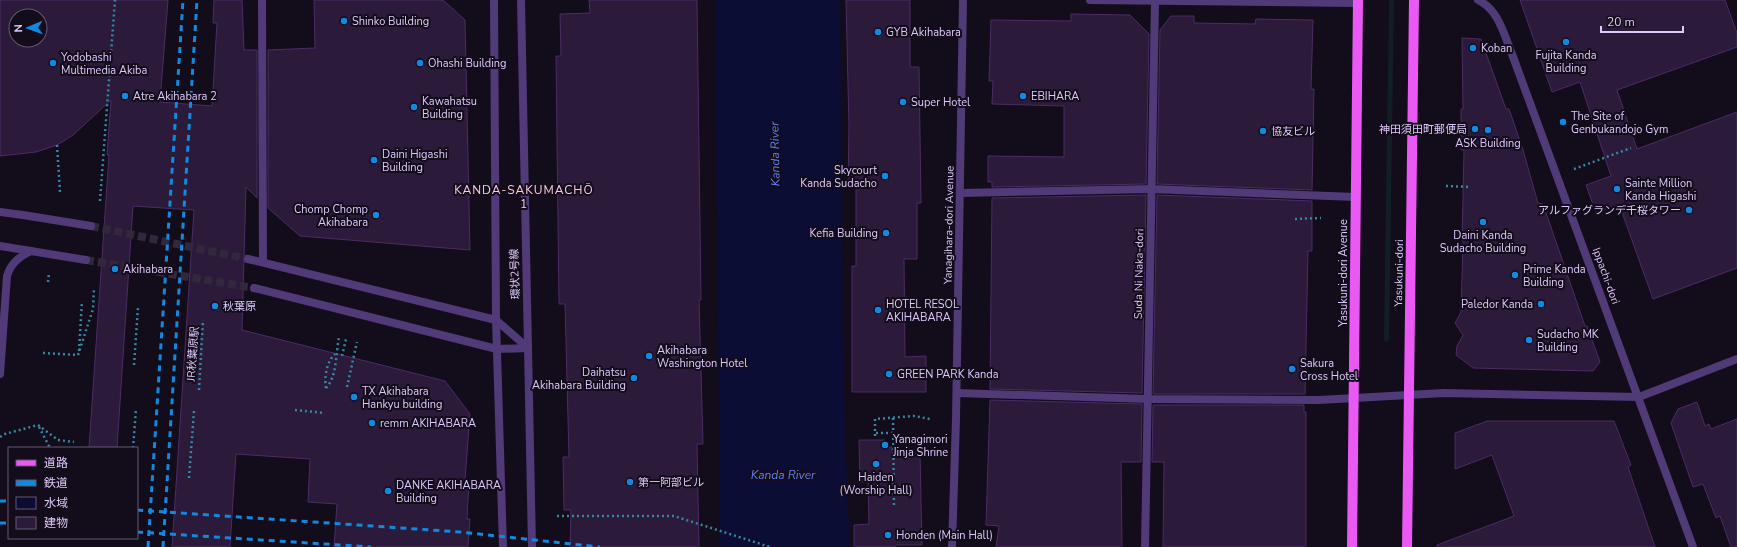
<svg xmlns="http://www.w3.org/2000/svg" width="1737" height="547" font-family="'Nunito Sans','Noto Sans JP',sans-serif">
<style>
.green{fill:#101f24}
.water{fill:#0b0d35}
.building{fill:#2b1a3a;stroke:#4a2d65;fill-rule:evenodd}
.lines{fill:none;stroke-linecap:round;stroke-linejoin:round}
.tertiary-tunnel{stroke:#32283d;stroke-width:8;stroke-dasharray:8 4;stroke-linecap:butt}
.path{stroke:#3588a4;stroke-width:2.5;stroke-dasharray:2 3;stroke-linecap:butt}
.minor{stroke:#503a77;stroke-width:8}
.tertiary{stroke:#503a77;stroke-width:8}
.primary{stroke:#ea59f3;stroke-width:10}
.rail{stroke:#108ae1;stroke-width:3;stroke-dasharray:6 5;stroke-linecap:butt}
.poi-dot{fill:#108ae1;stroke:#130c1b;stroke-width:1.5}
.labels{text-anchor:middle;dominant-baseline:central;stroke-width:4;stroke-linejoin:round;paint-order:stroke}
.poi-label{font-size:11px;fill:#dfcafb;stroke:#130c1b;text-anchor:start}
.street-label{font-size:11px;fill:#dfcafb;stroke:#130c1b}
.water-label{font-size:12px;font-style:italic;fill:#5f80f4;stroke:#130c1b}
.neighbourhood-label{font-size:12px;letter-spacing:1px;fill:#fbccdb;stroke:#130c1b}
</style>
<rect width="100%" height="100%" fill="#130c1b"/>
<polygon class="green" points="1389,0 1394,0 1389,338 1389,340 1385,342 1384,336"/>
<polygon class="water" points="715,0 840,0 843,353 848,517 850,525 850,547 720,547"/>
<g class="building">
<path d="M 0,0 L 168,0 L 160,102 L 212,106 L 217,23 L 213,23 L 214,0 L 242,0 L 244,50 L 257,50 L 257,198 L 246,187 L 242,330 L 445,381 L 470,414 L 465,480 L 469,480 L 467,519 L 470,519 L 468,547 L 334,547 L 337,504 L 308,502 L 310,459 L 236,454 L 230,547 L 172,547 L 194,210 L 133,206 L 117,448 L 89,448 L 109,155 L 107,155 L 111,100 L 73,135 L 57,145 L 36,152 L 0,156 ZM 16,16 L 40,16 L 40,40 L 16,40 Z"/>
<polygon points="314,0 443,0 465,20 470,250 300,236 268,208 268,50 315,48"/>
<polygon points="589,0 697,0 701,300 699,300 703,444 697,444 699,547 570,547 571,510 564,510 563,457 569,457 565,304 559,304 556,56 561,56 560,14 590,13"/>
<polygon points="846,0 910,0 910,67 919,67 921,203 917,203 917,259 904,259 905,357 926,356 926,392 852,392 852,266 856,266 856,186 848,186 849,127"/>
<polygon points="1520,0 1725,0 1737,33 1737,47 1617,90 1637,149 1737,112 1737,268 1653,299 1619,204 1596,213 1586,185 1611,176 1580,82 1552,92"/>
<polygon points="1071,14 1130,15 1149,34 1146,184 992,187 992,182 988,182 988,156 1064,157 1064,106 992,104 993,81 989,81 991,20 1071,21"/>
<polygon points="1171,16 1194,16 1194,23 1255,24 1256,19 1313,20 1311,89 1314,89 1312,190 1157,184 1160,30"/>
<polygon points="1462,38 1481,39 1506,109 1509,109 1523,150 1538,203 1543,204 1585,326 1587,326 1600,362 1593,371 1473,368 1456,355 1457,346 1463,335 1455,323 1461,312 1463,241 1462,241 1464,150 1461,150 1461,109 1463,109"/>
<polygon points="1146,195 1142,393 990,389 992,198"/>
<polygon points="1157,195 1312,201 1312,251 1308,251 1305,394 1153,394"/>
<polygon points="990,400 1142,404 1141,462 1121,462 1122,547 996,547 999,526 986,525"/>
<polygon points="1697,402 1705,426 1709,424 1711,429 1737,419 1737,547 1731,547 1720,516 1716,518 1703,484 1693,487 1671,423 1678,409"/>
<polygon points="1153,405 1304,405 1304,412 1306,412 1306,547 1163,547 1164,462 1152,462"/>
<polygon points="1487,421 1614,421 1631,465 1628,467 1655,547 1437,547 1437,545 1514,516 1492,455 1455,469 1455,433"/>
<polygon points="859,440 885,440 885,447 892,447 892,453 920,453 922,545 896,545 895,547 854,547 854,525 869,524 868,482 860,482"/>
</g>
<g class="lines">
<g class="tertiary-tunnel">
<polyline points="91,226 248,259"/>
<polyline points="86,260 254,288"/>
</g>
<g class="path">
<polyline points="57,145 60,192"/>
<polyline points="1574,169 1631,148"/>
<polyline points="1446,186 1471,187"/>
<polyline points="100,201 115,0"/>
<polyline points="1295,219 1321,218"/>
<polyline points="48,282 49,273"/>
<polyline points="79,351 82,301"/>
<polyline points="43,353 78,355"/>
<polyline points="78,355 93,309 94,288"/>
<polyline points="342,356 346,339"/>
<polyline points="134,365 138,307"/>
<polyline points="347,387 357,342"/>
<path d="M 326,388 C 337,377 336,352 339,337"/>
<path d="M 326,388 C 324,377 327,361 335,354"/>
<polyline points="199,390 203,320"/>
<polyline points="295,410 325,413"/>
<polyline points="893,418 894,507"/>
<polyline points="38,425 58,440 74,442"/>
<polyline points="39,427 50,448"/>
<polyline points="876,433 893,433"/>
<polyline points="875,436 875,419 914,416 930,419"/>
<polyline points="0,437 5,434 38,425"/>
<polyline points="133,448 136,409"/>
<polyline points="189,478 194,411"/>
<polyline points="557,516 674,516 770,547"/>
</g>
<g class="minor">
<polyline points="262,0 263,262"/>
<polyline points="1090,0 1358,3"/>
<path d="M 1478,0 C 1499,10 1504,35 1512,54 L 1693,547"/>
<polyline points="960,193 1151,189 1356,197"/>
<path d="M 0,374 L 7,276 C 11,263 19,257 31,251"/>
<polyline points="957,393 1148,399 1319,400 1444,393 1639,397 1737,359"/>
<polyline points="952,547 956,419 963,0"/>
<polyline points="1145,547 1155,1"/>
</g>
<g class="tertiary">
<polyline points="494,0 496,320 503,547"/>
<polyline points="521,0 532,547"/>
<polyline points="0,212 23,215 91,226"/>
<polyline points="0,246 86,260"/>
<polyline points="248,259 496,320 528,348"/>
<polyline points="254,288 497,349 528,348"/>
</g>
<g class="primary">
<polyline points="1352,547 1358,0"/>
<polyline points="1407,547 1414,0"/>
</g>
<g class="rail">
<polyline points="0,501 9,501"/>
<polyline points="137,510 460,532 600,547"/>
<polyline points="0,523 9,523"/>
<polyline points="137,532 371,547"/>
<polyline points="148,547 183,0"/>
<polyline points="163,547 197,0"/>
</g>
</g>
<g class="poi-dot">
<circle cx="344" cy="21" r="4"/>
<circle cx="878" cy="32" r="4"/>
<circle cx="1566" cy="42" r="4"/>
<circle cx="1473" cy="48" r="4"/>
<circle cx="53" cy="63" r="4"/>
<circle cx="420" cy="63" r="4"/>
<circle cx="125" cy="96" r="4"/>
<circle cx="1023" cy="96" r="4"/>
<circle cx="903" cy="102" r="4"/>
<circle cx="414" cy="107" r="4"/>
<circle cx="1563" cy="122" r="4"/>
<circle cx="1475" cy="129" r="4"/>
<circle cx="1488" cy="130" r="4"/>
<circle cx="1263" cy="131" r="4"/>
<circle cx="374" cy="160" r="4"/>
<circle cx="885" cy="176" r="4"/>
<circle cx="1617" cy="189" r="4"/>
<circle cx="1689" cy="210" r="4"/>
<circle cx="376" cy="215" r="4"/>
<circle cx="1483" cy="222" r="4"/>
<circle cx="886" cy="233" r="4"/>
<circle cx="115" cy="269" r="4"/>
<circle cx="1515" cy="275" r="4"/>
<circle cx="1541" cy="304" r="4"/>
<circle cx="215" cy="306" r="4"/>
<circle cx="878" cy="310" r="4"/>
<circle cx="1529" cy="340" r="4"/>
<circle cx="649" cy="356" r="4"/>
<circle cx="1292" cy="369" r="4"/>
<circle cx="889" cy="374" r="4"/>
<circle cx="634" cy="378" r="4"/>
<circle cx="354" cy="397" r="4"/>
<circle cx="372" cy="423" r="4"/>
<circle cx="885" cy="445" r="4"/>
<circle cx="876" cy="464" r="4"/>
<circle cx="630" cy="482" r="4"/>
<circle cx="388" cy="491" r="4"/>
<circle cx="888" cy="535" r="4"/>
</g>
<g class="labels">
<g class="poi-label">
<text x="352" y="21">Shinko Building</text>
<text x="886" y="32">GYB Akihabara</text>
<text x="1481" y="48">Koban</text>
<text x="1566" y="55" text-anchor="middle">Fujita Kanda<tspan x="1566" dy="13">Building</tspan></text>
<text x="61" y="57">Yodobashi<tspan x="61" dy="13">Multimedia Akiba</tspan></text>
<text x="428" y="63">Ohashi Building</text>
<text x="133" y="96">Atre Akihabara 2</text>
<text x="1031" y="96">EBIHARA</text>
<text x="422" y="101">Kawahatsu<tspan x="422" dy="13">Building</tspan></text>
<text x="911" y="102">Super Hotel</text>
<text x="1571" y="116">The Site of<tspan x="1571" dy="13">Genbukandojo Gym</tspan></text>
<text x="1467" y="129" text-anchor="end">神田須田町郵便局</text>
<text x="1271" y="131">協友ビル</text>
<text x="1488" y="143" text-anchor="middle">ASK Building</text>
<text x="382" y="154">Daini Higashi<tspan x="382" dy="13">Building</tspan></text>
<text x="877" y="170" text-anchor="end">Skycourt<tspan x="877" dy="13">Kanda Sudacho</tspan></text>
<text x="1625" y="183">Sainte Million<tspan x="1625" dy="13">Kanda Higashi</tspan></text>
<text x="368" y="209" text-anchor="end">Chomp Chomp<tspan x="368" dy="13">Akihabara</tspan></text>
<text x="1681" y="210" text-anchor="end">アルファグランデ千桜タワー</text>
<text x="878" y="233" text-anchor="end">Kefia Building</text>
<text x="1483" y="235" text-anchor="middle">Daini Kanda<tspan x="1483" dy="13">Sudacho Building</tspan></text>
<text x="123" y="269">Akihabara</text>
<text x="1523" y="269">Prime Kanda<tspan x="1523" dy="13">Building</tspan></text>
<text x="886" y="304">HOTEL RESOL<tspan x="886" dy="13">AKIHABARA</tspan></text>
<text x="1533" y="304" text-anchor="end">Paledor Kanda</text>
<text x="223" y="306">秋葉原</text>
<text x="1537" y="334">Sudacho MK<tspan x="1537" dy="13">Building</tspan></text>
<text x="657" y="350">Akihabara<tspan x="657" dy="13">Washington Hotel</tspan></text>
<text x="1300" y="363">Sakura<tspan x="1300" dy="13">Cross Hotel</tspan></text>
<text x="626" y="372" text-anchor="end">Daihatsu<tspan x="626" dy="13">Akihabara Building</tspan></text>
<text x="897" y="374">GREEN PARK Kanda</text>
<text x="362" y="391">TX Akihabara<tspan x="362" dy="13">Hankyu building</tspan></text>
<text x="380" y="423">remm AKIHABARA</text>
<text x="893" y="439">Yanagimori<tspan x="893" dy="13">Jinja Shrine</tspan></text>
<text x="876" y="477" text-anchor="middle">Haiden<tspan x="876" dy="13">(Worship Hall)</tspan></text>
<text x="638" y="482">第一阿部ビル</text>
<text x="396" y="485">DANKE AKIHABARA<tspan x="396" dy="13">Building</tspan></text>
<text x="896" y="535">Honden (Main Hall)</text>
</g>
<g class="street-label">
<text transform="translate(949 225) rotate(-89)">Yanagihara-dori Avenue</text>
<text transform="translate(1343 273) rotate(-90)">Yasukuni-dori Avenue</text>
<text transform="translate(1399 273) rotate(-89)">Yasukuni-dori</text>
<text transform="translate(515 274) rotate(-92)">環状2号線</text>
<text transform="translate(1139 274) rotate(-89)">Suda Ni Naka-dori</text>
<text transform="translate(1606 276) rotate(70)">Ippachi-dori</text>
<text transform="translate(193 354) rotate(-86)">JR秋葉原駅</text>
</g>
<g class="water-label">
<text transform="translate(775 154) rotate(-91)">Kanda River</text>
<text x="783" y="475">Kanda River</text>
</g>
<g class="neighbourhood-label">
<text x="524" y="190">KANDA-SAKUMACHŌ<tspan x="524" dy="14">1</tspan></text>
</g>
</g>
<rect x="8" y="447" width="130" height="92" fill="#130c1b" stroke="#655875"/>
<rect x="16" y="460" width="20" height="6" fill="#ea59f3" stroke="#655875"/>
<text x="44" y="467" font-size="12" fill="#dfcafb">道路</text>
<rect x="16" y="480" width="20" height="6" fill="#108ae1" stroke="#655875"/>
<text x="44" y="487" font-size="12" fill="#dfcafb">鉄道</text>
<rect x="16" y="497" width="20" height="12" fill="#0b0d35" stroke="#655875"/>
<text x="44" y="507" font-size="12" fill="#dfcafb">水域</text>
<rect x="16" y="517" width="20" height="12" fill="#2b1a3a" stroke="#655875"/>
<text x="44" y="527" font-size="12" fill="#dfcafb">建物</text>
<g transform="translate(28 28) rotate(268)"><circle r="19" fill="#130c1b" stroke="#655875"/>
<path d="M0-3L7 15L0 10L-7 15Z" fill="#108ae1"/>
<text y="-6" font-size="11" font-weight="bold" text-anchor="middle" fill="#dfcafb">N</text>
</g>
<path d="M1601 26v6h82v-6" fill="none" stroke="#dfcafb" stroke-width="2"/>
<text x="1607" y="26" font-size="12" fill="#dfcafb" stroke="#130c1b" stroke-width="3" paint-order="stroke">20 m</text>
</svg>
